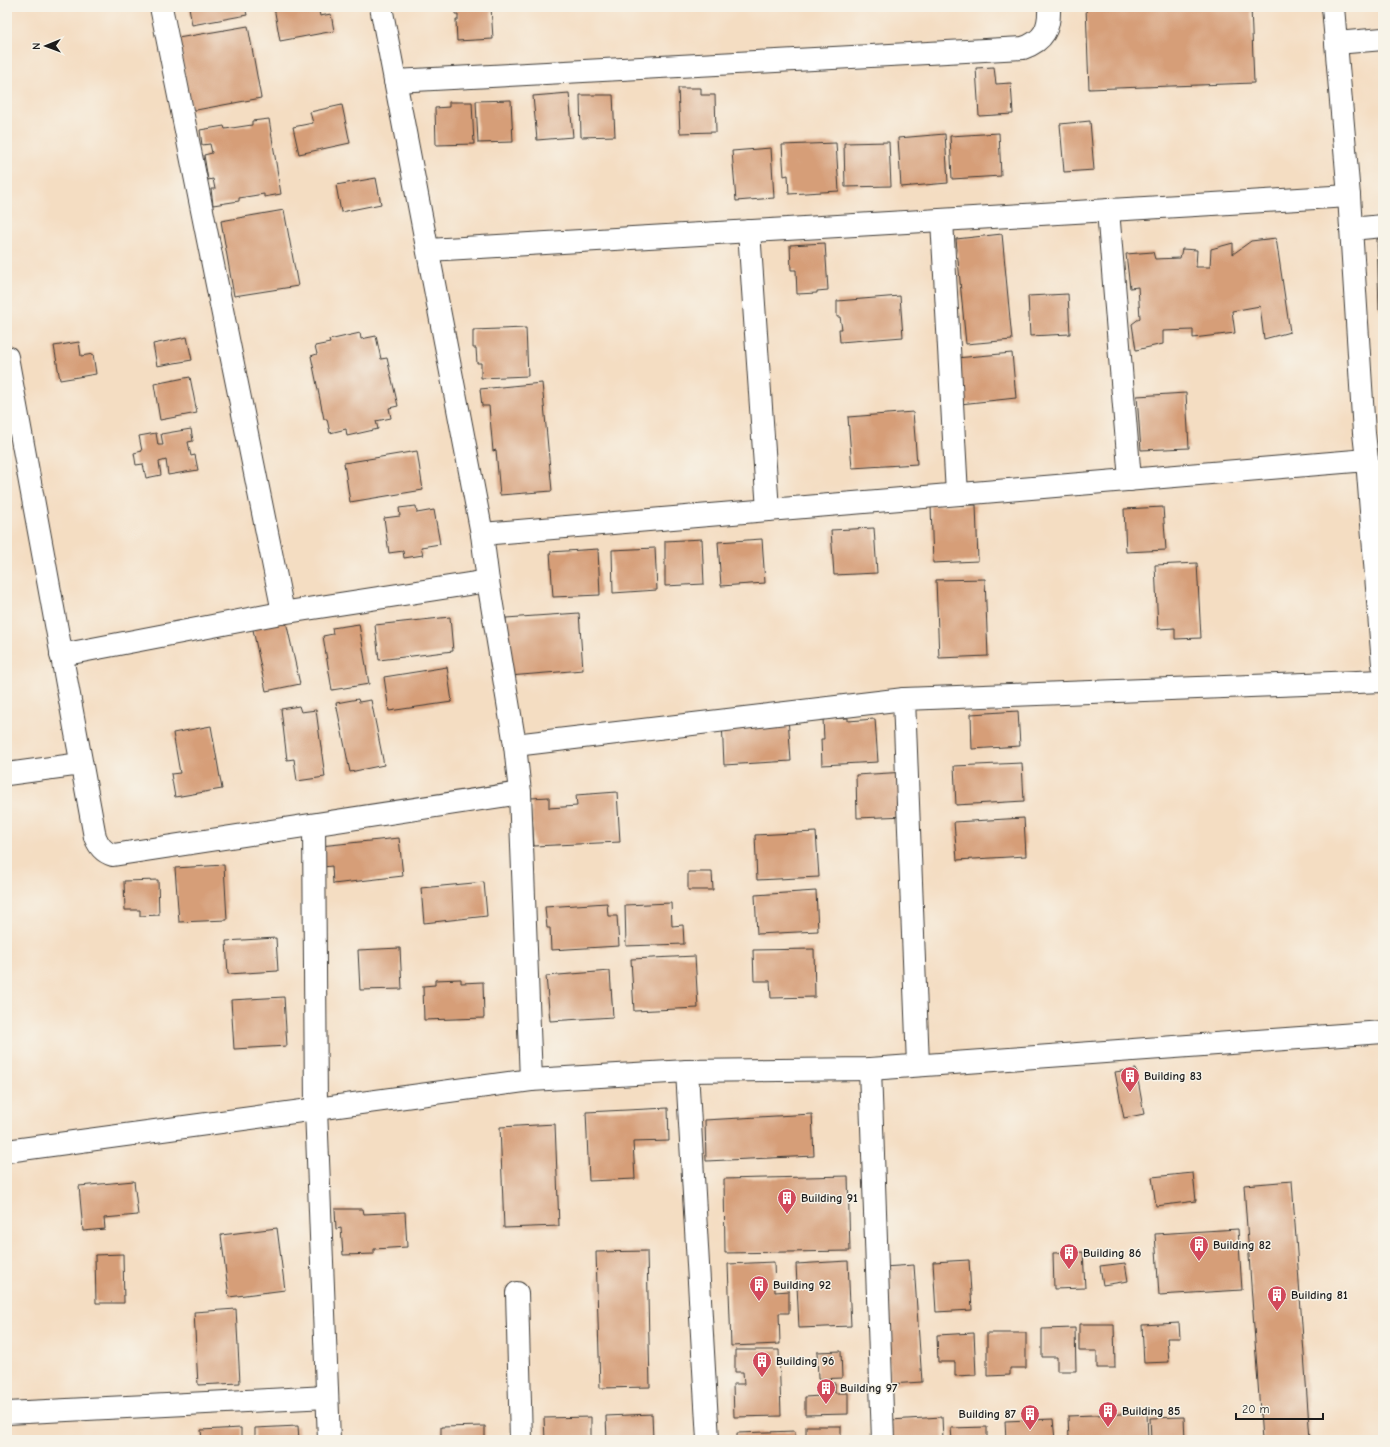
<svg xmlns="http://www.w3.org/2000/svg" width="1390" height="1447" font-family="'Comic Neue',sans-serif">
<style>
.building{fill:#d69e78}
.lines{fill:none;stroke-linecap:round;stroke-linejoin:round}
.minor-casing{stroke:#3c3935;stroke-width:24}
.minor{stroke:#fff;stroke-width:22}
.labels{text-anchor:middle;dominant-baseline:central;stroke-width:3;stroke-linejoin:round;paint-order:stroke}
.poi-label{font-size:12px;font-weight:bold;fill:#1c1c1c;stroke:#f7f3e8;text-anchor:start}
</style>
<rect width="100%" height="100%" fill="#f7f3e8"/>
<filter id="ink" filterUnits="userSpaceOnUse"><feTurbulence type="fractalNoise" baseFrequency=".025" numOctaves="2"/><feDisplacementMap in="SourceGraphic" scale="8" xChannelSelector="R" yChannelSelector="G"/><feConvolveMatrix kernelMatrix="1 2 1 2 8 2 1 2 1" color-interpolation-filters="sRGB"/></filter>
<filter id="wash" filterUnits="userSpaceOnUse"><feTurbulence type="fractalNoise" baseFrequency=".012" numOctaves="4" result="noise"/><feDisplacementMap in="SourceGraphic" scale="16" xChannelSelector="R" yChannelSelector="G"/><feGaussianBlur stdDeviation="0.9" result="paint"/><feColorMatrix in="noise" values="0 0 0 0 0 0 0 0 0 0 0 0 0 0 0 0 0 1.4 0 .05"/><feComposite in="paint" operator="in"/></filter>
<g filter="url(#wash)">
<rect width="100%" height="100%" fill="#f4ddc2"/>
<g id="blocks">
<g class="building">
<polygon points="189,7 245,7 247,15 192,25"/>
<polygon points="274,7 318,7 320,16 331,14 334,31 280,41"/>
<polygon points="455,7 491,7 493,39 457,41 456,20 458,20 458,14 455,14"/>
<polygon points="1086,7 1251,7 1254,83 1089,89"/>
<polygon points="248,26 261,98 191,111 178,38"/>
<polygon points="994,67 996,84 1011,83 1013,114 979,116 976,68"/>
<polygon points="678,88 701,88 701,95 715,95 716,132 680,133"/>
<polygon points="569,93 573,137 537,140 533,96"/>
<polygon points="580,95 613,95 615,136 581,137"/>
<polygon points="511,100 513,142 478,143 476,101"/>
<polygon points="449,102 472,102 474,144 436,145 435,108 449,107"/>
<polygon points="342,105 350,143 299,154 293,127 313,123 310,112"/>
<polygon points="269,119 281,194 264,197 264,194 239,198 239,201 213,205 211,189 215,189 213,179 208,180 204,155 212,153 210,144 202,145 200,130 224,126 225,129 252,125 252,121"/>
<polygon points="1090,121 1094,170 1064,172 1060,124"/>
<polygon points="999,133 1001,176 952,179 950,136"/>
<polygon points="945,134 948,183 901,187 898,138"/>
<polygon points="889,142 891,186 845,187 844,143"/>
<polygon points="836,143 839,191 789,194 788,175 784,176 782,145"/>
<polygon points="771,148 774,198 736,201 732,151"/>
<polygon points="376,178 381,204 341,212 336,185"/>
<polygon points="284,210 298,286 234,296 221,221"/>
<polygon points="1002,234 1012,340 966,344 956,239"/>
<polygon points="1276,238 1290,332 1264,339 1260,306 1232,311 1235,333 1193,338 1193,330 1163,331 1163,344 1136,350 1132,324 1140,318 1138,287 1130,288 1126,254 1153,252 1155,259 1180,258 1182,249 1197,250 1196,267 1210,267 1211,249 1233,243 1233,254 1251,241"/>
<polygon points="1383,238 1383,310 1379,310 1377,239"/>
<polygon points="825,243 828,290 817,291 817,293 797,294 796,270 791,270 790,245"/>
<polygon points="1068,294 1070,334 1030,336 1028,296"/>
<polygon points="900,296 903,337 840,342 839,329 842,329 840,317 837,317 837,301"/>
<polygon points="526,328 528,376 481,378 481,363 477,363 476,348 473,348 473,330"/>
<polygon points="360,333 361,339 376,336 381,359 387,358 398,406 389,408 391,418 376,421 378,429 347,436 346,429 330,433 327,419 324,419 311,356 317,354 315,346 330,343 329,340"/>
<polygon points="187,337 192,360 157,366 153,344"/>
<polygon points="79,342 81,356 93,354 96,374 60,380 54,346"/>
<polygon points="1012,353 1016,398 960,404 956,358"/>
<polygon points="190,377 197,413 160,420 154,384"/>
<polygon points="542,383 552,491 500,495 496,450 493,451 489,406 482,406 480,389"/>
<polygon points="1186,393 1189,448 1141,450 1137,396"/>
<polygon points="913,412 917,464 852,468 848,417"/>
<polygon points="191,429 193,441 188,442 191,456 195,455 198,470 168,475 166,460 159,462 161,475 146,478 143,464 136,465 134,453 142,451 139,436 156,433 158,445 163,445 161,434"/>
<polygon points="417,451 423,490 350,502 344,463"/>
<polygon points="976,505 978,561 933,563 931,506"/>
<polygon points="416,506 417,513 434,510 440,544 421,547 423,555 404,558 403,551 389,553 384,518 400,516 399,508"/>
<polygon points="1163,507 1166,550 1126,552 1124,509"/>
<polygon points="874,528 877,573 834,575 831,530"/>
<polygon points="702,539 704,584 665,586 665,541"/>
<polygon points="762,539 765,583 721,586 718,542"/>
<polygon points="655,548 657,590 613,593 612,550"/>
<polygon points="598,549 600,595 553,597 550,552"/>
<polygon points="1197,563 1201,638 1175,639 1175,628 1158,629 1155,565"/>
<polygon points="985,579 988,656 939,658 936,580"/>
<polygon points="579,613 583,670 509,676 506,618"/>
<polygon points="285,617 300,684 266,691 252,625"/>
<polygon points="450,617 453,651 379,660 375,625"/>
<polygon points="359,624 369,684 332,690 323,636 333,634 332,628"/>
<polygon points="447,667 452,702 389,711 384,677"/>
<polygon points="358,699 359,702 371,700 384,765 350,772 336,703"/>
<polygon points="299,706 301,712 316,710 325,777 297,781 294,759 287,760 281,709"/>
<polygon points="1018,711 1020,746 972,749 971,714"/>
<polygon points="788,717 791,761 724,765 722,721"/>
<polygon points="848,718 848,721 875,719 878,762 822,765 821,739 824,739 823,719"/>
<polygon points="211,726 222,789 175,797 171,774 180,773 173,733"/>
<polygon points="1022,763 1024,801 956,805 954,766"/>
<polygon points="906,772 907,816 857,818 856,775"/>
<polygon points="617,792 620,842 534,846 531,798 549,797 549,808 577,806 576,795"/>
<polygon points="1024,818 1026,856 957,860 954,822"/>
<polygon points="816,832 819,877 757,880 755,835"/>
<polygon points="399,838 403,876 333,884 332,866 323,867 320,846"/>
<polygon points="224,865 227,920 179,922 175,868"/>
<polygon points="688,872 712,872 713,890 688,890"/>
<polygon points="158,880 159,915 140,916 140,910 125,910 124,881"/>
<polygon points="484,882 487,916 424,923 421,888"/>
<polygon points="816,891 818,931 757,934 755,895"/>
<polygon points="607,903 608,916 617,916 619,946 551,950 550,928 547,928 545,907"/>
<polygon points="671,903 672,926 683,925 684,944 626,946 625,905"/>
<polygon points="276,938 278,971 228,974 226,941"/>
<polygon points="400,948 402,989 360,990 358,950"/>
<polygon points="814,949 815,997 771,998 770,981 754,981 753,950"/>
<polygon points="695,956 698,1008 634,1011 631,959"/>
<polygon points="610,971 613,1017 550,1021 546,976"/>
<polygon points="461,979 461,983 483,982 484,1018 424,1020 423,986 435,985 435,980"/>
<polygon points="284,997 287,1046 234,1049 231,1000"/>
<polygon points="1136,1069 1144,1114 1124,1118 1115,1072"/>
<polygon points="668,1108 669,1141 633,1142 635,1179 589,1181 586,1112"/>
<polygon points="812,1114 814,1156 706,1161 705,1120"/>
<polygon points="555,1124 559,1226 504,1228 500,1127"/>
<polygon points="1193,1173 1196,1201 1156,1206 1152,1177"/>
<polygon points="848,1176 850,1251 725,1253 724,1179"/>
<polygon points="134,1181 138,1215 104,1218 105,1229 83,1231 79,1186"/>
<polygon points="1292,1181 1310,1440 1262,1440 1244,1185"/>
<polygon points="335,1209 363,1209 364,1214 405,1212 407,1247 374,1249 374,1254 343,1255 341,1228 336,1229"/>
<polygon points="277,1228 285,1290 229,1297 221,1235"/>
<polygon points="1238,1229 1242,1290 1159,1295 1155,1234"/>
<polygon points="647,1251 650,1387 600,1388 596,1252"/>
<polygon points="1083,1252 1085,1288 1054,1289 1053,1253"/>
<polygon points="123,1254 124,1303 96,1303 95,1255"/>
<polygon points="969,1260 972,1310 936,1312 933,1262"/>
<polygon points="848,1261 851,1326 799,1328 796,1264"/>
<polygon points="774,1262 775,1292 789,1291 789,1313 779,1313 780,1344 731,1346 728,1264"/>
<polygon points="1125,1263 1128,1281 1103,1285 1100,1266"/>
<polygon points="914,1265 922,1382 890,1384 883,1267"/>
<polygon points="236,1309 240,1383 198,1385 194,1312"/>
<polygon points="1179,1323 1180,1338 1167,1338 1169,1362 1144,1363 1142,1325"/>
<polygon points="1079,1324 1114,1324 1115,1368 1097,1368 1097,1351 1079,1351"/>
<polygon points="1075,1328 1076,1371 1057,1371 1057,1357 1042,1357 1042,1329"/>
<polygon points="974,1333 976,1375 955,1376 955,1362 938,1362 937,1335"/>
<polygon points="987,1333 1026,1333 1026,1368 1010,1368 1010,1375 987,1376"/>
<polygon points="735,1350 779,1350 781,1416 734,1417 733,1384 744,1384 743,1372 735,1372"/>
<polygon points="841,1351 842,1378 818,1379 817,1352"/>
<polygon points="835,1383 835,1393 848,1393 848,1414 805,1415 805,1397 820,1396 819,1384"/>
<polygon points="1147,1413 1148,1440 1069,1440 1068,1416"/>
<polygon points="652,1414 653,1440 607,1440 606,1416"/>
<polygon points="591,1417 591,1440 545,1440 544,1418"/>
<polygon points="942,1417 943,1440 891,1440 890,1420"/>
<polygon points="1184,1417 1185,1440 1151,1440 1150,1418"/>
<polygon points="1053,1419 1055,1440 1006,1440 1005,1421"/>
<polygon points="298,1426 299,1440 255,1440 255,1428"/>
<polygon points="485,1426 485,1440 441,1440 441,1427"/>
<rect x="806" y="1426" width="35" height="14"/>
<polygon points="987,1427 987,1440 952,1440 951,1428"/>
<polygon points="241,1428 241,1440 202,1440 201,1430"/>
<polygon points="795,1431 795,1440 737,1440 737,1433"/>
</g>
</g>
</g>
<g filter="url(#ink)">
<use href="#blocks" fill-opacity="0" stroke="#3c3935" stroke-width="1"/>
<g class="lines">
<defs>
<g id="minor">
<polyline points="161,7 281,602 281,613"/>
<polyline points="381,7 482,534 488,581 515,745 520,793 531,1080"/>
<polyline points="1333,7 1349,196 1364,433 1367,460 1383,665"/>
<polyline points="1336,43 1383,39"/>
<path d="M 395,81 L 1023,48 C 1044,41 1050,28 1049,7"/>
<polyline points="1108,210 1130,480"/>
<polyline points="942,220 957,494"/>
<polyline points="1351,229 1383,226"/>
<polyline points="749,231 768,510"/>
<polyline points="428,250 1349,196"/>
<path d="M 7,357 L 95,837 C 99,846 103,852 113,855 L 520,793"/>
<polyline points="482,534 1367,460"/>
<polyline points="61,655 281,613 488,581"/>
<polyline points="515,745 904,699"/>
<polyline points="7,774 81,764"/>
<polyline points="314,825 316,1109 329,1440"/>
<polyline points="918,1065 904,699 1383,681"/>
<polyline points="870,1069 883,1440"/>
<polyline points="687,1071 708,1440"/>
<polyline points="7,1151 531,1080 687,1071 870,1069 1383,1032"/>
<polyline points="517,1293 521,1440"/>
<polyline points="7,1413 327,1397"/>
</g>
</defs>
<use href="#minor" class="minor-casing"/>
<use href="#minor" class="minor"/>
</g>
</g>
<defs>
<symbol id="building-pin" viewBox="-11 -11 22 30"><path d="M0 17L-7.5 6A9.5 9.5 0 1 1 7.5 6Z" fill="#d1495b" stroke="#f7f3e8"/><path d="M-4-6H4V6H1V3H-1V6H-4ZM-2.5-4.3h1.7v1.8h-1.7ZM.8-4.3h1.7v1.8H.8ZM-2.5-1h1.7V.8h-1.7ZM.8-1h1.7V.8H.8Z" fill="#fff"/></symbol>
</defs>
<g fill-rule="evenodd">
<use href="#building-pin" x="1119" y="1065" width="22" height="30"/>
<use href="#building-pin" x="776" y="1187" width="22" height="30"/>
<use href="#building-pin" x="1188" y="1234" width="22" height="30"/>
<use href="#building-pin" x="1058" y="1242" width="22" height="30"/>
<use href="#building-pin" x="748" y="1274" width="22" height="30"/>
<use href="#building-pin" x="1266" y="1284" width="22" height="30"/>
<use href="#building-pin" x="751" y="1350" width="22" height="30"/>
<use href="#building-pin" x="815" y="1377" width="22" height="30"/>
<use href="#building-pin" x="1097" y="1400" width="22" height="30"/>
<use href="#building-pin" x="1019" y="1403" width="22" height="30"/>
</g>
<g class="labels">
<g class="poi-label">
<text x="1144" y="1076">Building 83</text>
<text x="801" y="1198">Building 91</text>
<text x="1213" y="1245">Building 82</text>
<text x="1083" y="1253">Building 86</text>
<text x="773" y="1285">Building 92</text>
<text x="1291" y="1295">Building 81</text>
<text x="776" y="1361">Building 96</text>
<text x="840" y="1388">Building 97</text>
<text x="1122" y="1411">Building 85</text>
<text x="1016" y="1414" text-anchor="end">Building 87</text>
</g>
</g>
<rect width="1390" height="1447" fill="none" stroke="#f7f3e8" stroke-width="24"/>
<g transform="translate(46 46) rotate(269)" stroke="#f7f3e8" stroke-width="3" paint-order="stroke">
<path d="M0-3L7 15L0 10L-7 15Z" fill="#1c1c1c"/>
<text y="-6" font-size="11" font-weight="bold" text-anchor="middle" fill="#1c1c1c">N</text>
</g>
<path d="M1236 1413v6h87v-6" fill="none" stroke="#1c1c1c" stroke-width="2"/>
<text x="1242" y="1413" font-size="12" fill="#1c1c1c" stroke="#f7f3e8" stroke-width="3" paint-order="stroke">20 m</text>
</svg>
